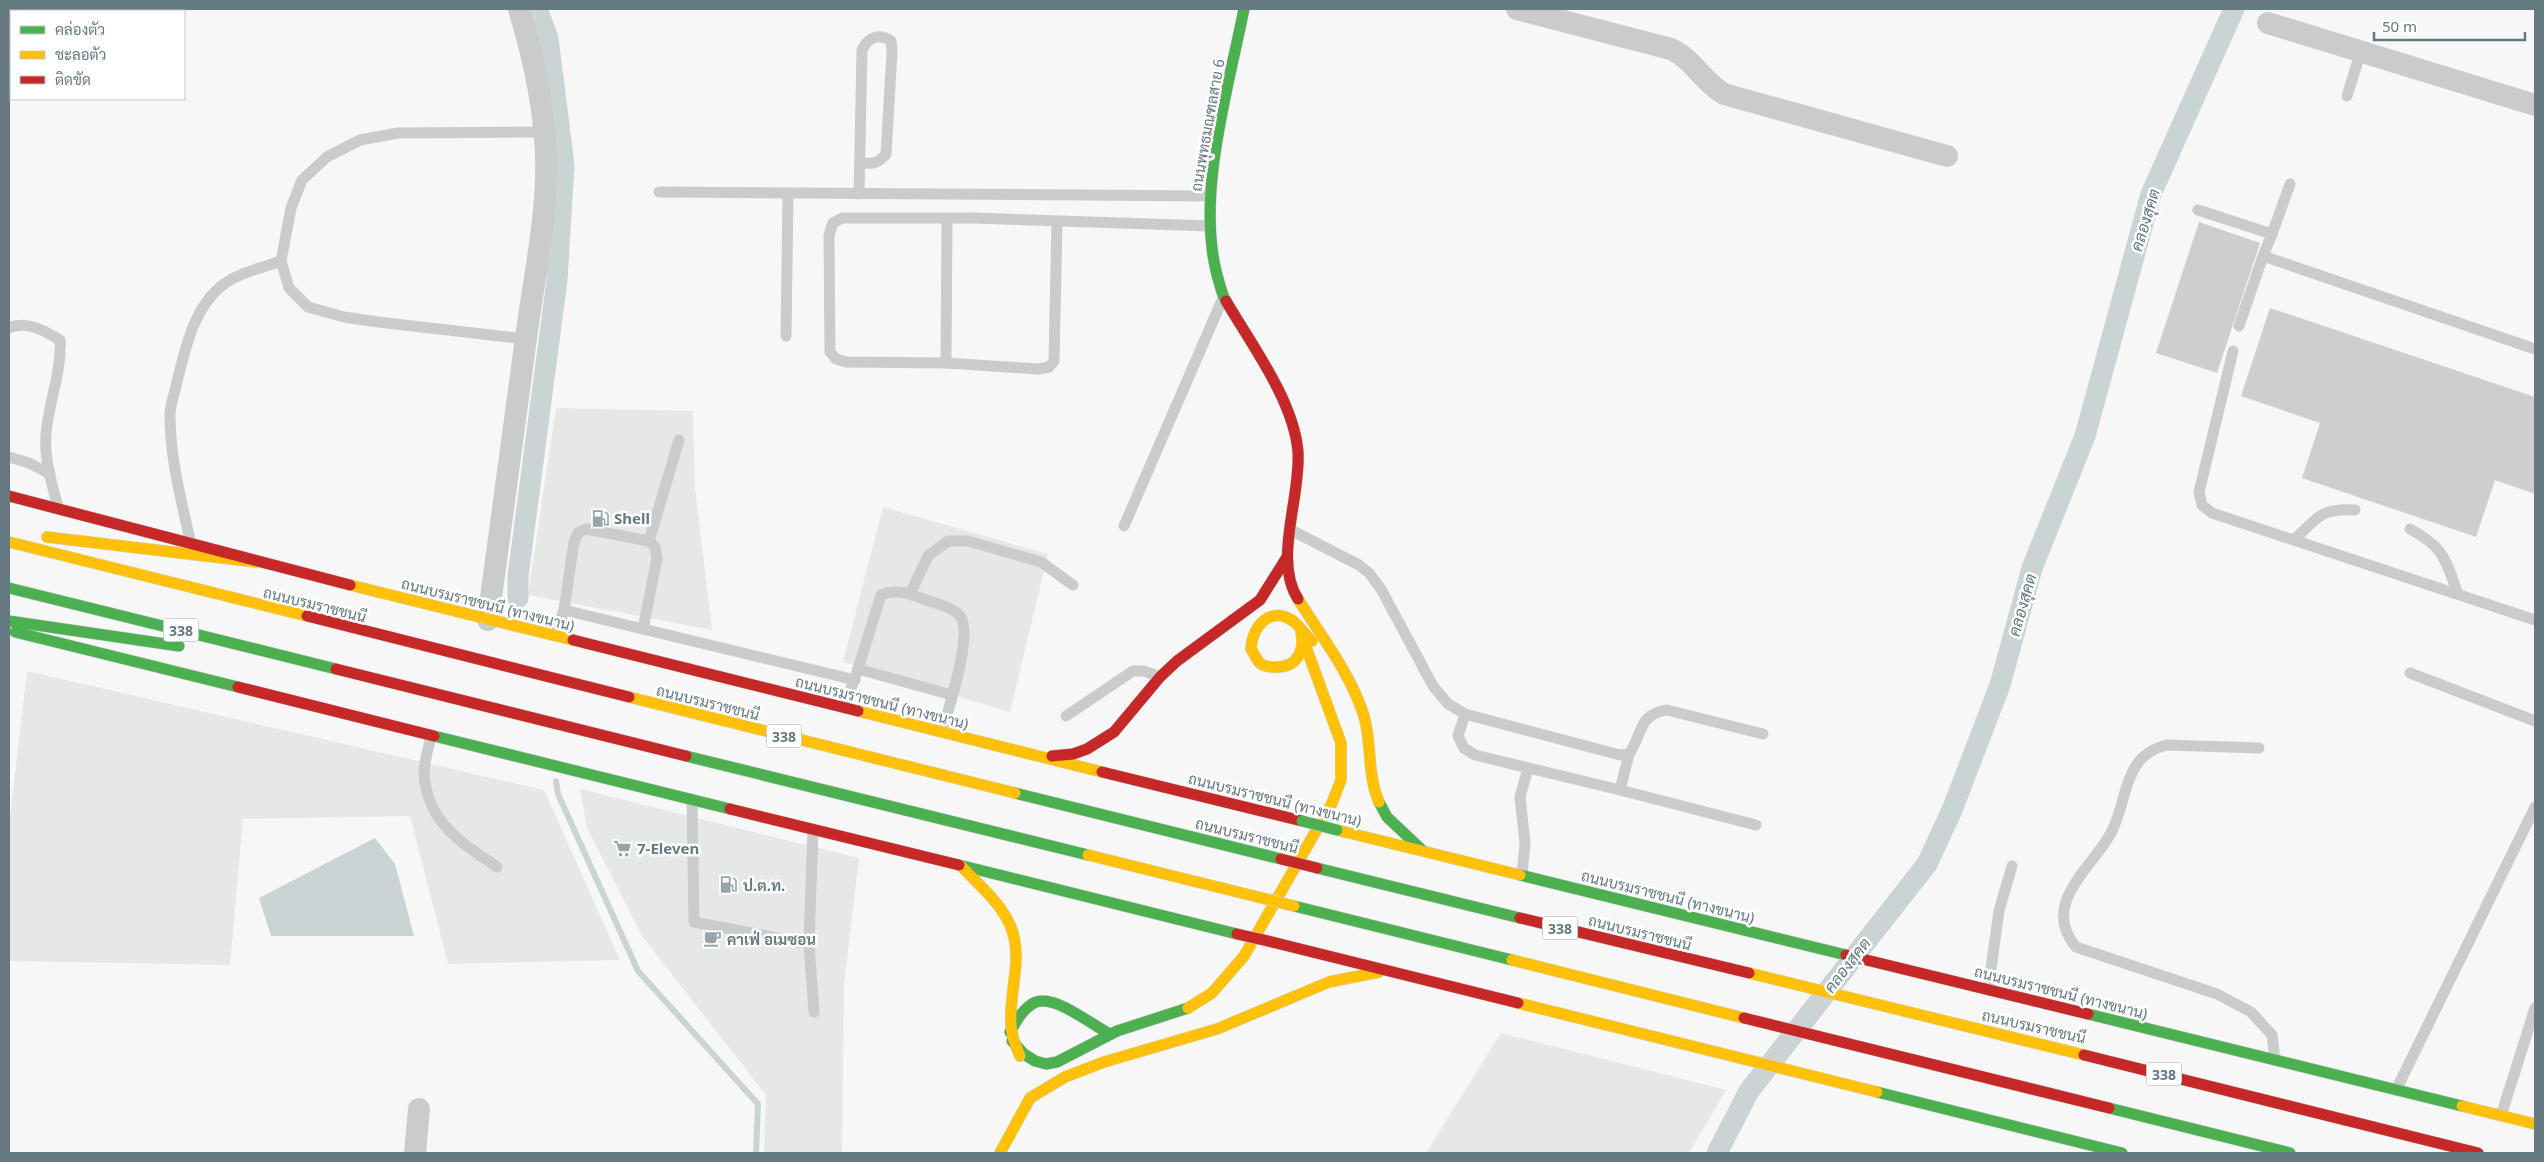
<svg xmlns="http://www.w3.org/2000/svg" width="2544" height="1162" font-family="'Noto Sans',Sarabun,sans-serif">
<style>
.built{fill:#e6e8e7}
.water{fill:#cad4d5}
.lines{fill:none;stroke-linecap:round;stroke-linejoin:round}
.stream{stroke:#cad4d5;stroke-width:6}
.canal{stroke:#cad4d5;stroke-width:21}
.building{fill:#cccecf}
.fast-casing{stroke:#d2d3d4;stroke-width:12}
.slow-casing{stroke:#d2d3d4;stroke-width:12}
.jam-casing{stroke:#d2d3d4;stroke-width:12}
.lane{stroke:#cacccc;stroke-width:11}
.street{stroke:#cacccc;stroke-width:22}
.fast{stroke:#4caf50;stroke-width:11}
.slow{stroke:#ffc107;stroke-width:11}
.jam{stroke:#c62828;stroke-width:11}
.fast-bridge-casing{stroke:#d2d3d4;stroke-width:12;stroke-linecap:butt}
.slow-bridge-casing{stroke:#d2d3d4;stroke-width:12;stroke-linecap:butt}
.jam-bridge-casing{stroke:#d2d3d4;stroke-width:12;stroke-linecap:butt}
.fast-bridge{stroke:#4caf50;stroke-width:11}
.slow-bridge{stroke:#ffc107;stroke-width:11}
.jam-bridge{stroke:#c62828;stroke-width:11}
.labels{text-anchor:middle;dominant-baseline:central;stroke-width:5;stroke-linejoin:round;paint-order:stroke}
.shield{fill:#fff;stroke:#92a1a6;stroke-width:1}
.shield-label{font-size:14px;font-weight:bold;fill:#647980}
.street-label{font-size:15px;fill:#647980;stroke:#fff}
.poi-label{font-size:15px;font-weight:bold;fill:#647980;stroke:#fff;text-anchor:start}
.water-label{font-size:16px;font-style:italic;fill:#5f787b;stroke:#fff}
</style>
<rect width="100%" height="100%" fill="#f7f7f7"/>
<g class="built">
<polygon points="556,408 693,411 695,488 712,630 528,595"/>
<polygon points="883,507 1048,554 1010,712 843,662"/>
<polygon points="27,671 544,790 620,960 448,964 410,816 243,819 230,965 9,961 9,825"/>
<polygon points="580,789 859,858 844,985 842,1153 764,1153 766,1095 642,936 587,828"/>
<polygon points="1501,1033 1726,1090 1689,1153 1426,1153"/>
</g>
<polygon class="water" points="375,838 395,864 414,936 271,936 259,898"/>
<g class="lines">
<polyline class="stream" points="556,781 558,794 638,971 758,1104 756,1153"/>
<g class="canal">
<polyline points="518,598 518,576 557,280 564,165 548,38 537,9"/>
<polyline points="1717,1153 1749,1091 1927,864 1952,810 2000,685 2032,568 2085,436 2151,194 2234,9"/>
</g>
</g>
<g class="building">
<polygon points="2199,222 2260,243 2217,373 2156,353"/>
<polygon points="2270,308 2535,397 2535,494 2495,480 2476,537 2302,478 2320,423 2241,396"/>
</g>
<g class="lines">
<defs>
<g id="fast">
<path d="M 1226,301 C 1221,293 1220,284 1217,275 C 1196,195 1228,90 1244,9"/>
<polyline points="9,588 336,669"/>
<polyline points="9,621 179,646"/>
<polyline points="15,632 238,687"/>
<polyline points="434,736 730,809"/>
<polyline points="686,756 1088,855"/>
<polyline points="1015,793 1281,859"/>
<polyline points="1379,802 1387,817 1422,850"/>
<polyline points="959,865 1237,934"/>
<polyline points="1317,868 1520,918"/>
<polyline points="1520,875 1846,955"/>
<polyline points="1294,906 1512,960"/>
<polyline points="2088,1014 2462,1106"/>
<path d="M 1010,1032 C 1016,1022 1021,1011 1032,1004 C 1052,991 1091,1025 1110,1034"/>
<polyline points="1012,1041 1024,1054 1035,1061 1046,1064 1057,1062 1117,1031 1188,1008"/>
<polyline points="1877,1092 2122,1153"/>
<polyline points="2109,1108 2290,1153"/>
</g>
<g id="slow">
<polyline points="47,537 256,562"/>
<polyline points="9,542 307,616"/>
<polyline points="350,585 573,640"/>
<path d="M 1298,599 C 1321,636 1351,674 1364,716 C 1372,744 1367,775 1379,802"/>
<path d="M 1301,632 C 1305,651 1297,668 1275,667 C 1270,667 1263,666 1260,663 C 1256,659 1254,653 1251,649 C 1252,627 1270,605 1293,621 C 1300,626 1305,635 1312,641"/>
<polyline points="629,697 1015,793"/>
<polyline points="858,711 1102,772"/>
<polyline points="1337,830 1520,875"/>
<polyline points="1088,855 1258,897"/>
<path d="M 961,866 C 978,884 1000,902 1010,925 C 1024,957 1009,990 1011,1023 C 1011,1035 1015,1045 1020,1056"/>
<polyline points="1512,960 1744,1018"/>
<polyline points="1749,973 2084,1055"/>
<polyline points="1518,1003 1877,1092"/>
<polyline points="1188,1008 1212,993 1244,956 1332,803 1341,780 1341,743 1303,639"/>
<polyline points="2462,1106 2535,1124"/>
<polyline points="1000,1153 1030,1098 1065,1077 1104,1062 1217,1029 1329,982 1379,972"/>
</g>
<g id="jam">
<path d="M 1226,301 C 1251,344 1294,401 1298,452 C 1301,497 1273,560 1298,599"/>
<polyline points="9,496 350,585"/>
<polyline points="307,616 629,697"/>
<polyline points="573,640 858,711"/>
<polyline points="336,669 686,756"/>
<polyline points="238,687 434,736"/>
<polyline points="1052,756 1073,754 1087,749 1114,732 1160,677 1177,661 1260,600 1287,557"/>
<polyline points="1102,772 1302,821"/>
<polyline points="730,809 959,865"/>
<polyline points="1520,918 1749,973"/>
<polyline points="1272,942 1518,1003"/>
<polyline points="1846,955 2088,1014"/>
<polyline points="1744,1018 2109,1108"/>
<polyline points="2084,1055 2478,1153"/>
</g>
</defs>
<use href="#fast" class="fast-casing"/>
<use href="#slow" class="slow-casing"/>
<use href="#jam" class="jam-casing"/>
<g class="lane">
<polyline points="2347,96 2361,51"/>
<polyline points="659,192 1210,196"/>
<path d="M 859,194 L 862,50 C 868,37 879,33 891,41 L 892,52 L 886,154 C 878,164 872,164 860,163"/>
<polyline points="2198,210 2272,234 2263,256 2535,349"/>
<polyline points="947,218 946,363 1039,369 1049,367 1054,361 1057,222"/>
<polyline points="2272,234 2290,184"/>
<polyline points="2239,326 2263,256"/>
<path d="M 9,328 C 26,320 45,331 60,340 C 62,372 48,404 46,435 C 44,458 52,485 58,507"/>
<polyline points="786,336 788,193"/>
<polyline points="526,339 378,322 344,317 308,307 289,288 281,261 291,208 302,180 327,157 360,140 398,133 544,132"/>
<polyline points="2233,351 2199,492 2202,505 2212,513 2535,620"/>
<polyline points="946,363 846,362 836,359 830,352 829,235 833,223 842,218 973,218 1209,226"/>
<polyline points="9,457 29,463 50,474"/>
<polyline points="1124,526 1223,298"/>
<path d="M 2410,529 C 2445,548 2445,559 2458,594"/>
<path d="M 1291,530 L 1359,565 L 1369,573 L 1381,589 L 1433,686 L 1448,704 L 1465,714 L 1620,755 L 1629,754 C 1643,734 1638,714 1667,710 L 1763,734"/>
<path d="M 190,540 C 181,499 170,458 170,415 C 170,406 174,395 176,386 C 185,350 193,307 224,284 C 241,272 262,268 281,261"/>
<path d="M 2294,540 C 2317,518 2320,508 2355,510"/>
<polyline points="649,541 679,440"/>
<polyline points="910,594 928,556 948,541 968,541 1041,562 1073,585"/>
<polyline points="564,610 574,542 578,533 586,529 649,541 655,547 657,558 643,629"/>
<polyline points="555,636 564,610 855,680"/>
<polyline points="858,669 952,695"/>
<polyline points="2410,673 2535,721"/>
<path d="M 844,708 L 858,669 L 881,595 C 897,588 914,595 929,601 C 938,604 954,608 960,616 C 974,633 948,710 942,732"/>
<polyline points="1465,714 1458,736 1464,748 1475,755 1620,790"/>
<polyline points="1066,716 1133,671 1144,671 1160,677"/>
<path d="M 431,735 C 429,747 424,761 424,773 C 427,823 461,842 497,867"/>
<path d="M 2259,748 L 2167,745 C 2122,756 2129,797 2112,831 C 2094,867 2039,903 2076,947 L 2217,994 L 2251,1012 L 2272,1035 L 2275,1060"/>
<polyline points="1629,754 1620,790 1756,825"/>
<polyline points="692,799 694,922 809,944 813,829"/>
<polyline points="1522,875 1525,843 1520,797 1528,768"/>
<polyline points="809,944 814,1012"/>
<polyline points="1988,990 1999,911 2012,866"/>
<polyline points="2396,1090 2535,807"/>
<polyline points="2501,1116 2535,1008"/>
</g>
<g class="street">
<path d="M 1517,9 L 1671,49 C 1693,59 1703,82 1724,94 L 1947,156"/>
<polyline points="2268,23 2535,105"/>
<path d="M 488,620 C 501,526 514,432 526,338 C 534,277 548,215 546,154 C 544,105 533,55 519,9"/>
<polyline points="415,1153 419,1109"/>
</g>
<use href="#fast" class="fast"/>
<use href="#slow" class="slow"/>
<use href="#jam" class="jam"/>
<defs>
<polyline id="fast-bridge" points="1302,821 1337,830"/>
<polyline id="slow-bridge" points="1258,897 1294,906"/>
<g id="jam-bridge">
<polyline points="1281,859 1317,868"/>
<polyline points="1237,934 1272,942"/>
</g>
</defs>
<use href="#fast-bridge" class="fast-bridge-casing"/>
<use href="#slow-bridge" class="slow-bridge-casing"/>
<use href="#jam-bridge" class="jam-bridge-casing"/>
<use href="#fast-bridge" class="fast-bridge"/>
<use href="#slow-bridge" class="slow-bridge"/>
<use href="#jam-bridge" class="jam-bridge"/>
</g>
<defs>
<symbol id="fuel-bare" viewBox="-9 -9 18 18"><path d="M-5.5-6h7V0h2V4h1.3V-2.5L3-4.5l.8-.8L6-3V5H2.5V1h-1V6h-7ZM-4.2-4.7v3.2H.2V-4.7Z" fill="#97a5aa" stroke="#fff" stroke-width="2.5" paint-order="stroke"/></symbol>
<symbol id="supermarket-bare" viewBox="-9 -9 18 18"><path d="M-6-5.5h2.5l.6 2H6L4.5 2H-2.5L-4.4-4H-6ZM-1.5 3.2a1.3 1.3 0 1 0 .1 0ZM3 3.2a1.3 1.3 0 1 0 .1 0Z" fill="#97a5aa" stroke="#fff" stroke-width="2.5" paint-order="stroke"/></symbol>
<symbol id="cafe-bare" viewBox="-9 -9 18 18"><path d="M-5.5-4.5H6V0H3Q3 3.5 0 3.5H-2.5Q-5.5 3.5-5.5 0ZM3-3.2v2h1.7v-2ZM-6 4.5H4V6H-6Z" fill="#97a5aa" stroke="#fff" stroke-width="2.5" paint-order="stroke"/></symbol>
</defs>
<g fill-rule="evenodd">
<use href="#fuel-bare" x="588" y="506" width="25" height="25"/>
<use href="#supermarket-bare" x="610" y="836" width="25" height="25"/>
<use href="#fuel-bare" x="716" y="872" width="25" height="25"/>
<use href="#cafe-bare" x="700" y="926" width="25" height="25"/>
</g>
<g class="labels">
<g class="shield">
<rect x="163.5" y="618.5" width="35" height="23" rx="4"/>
<rect x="766.5" y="724.5" width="35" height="23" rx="4"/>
<rect x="1542.5" y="916.5" width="35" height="23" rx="4"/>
<rect x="2146.5" y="1062.5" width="35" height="23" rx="4"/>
</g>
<g class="shield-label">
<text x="181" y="630">338</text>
<text x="784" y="736">338</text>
<text x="1560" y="928">338</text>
<text x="2164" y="1074">338</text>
</g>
<g class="street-label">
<text transform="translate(1207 125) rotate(-80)">ถนนพุทธมณฑลสาย 6</text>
<text transform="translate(315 604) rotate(14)">ถนนบรมราชชนนี</text>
<text transform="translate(488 604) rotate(14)">ถนนบรมราชชนนี (ทางขนาน)</text>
<text transform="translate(708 702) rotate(14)">ถนนบรมราชชนนี</text>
<text transform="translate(882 702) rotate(14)">ถนนบรมราชชนนี (ทางขนาน)</text>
<text transform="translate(1275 799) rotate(14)">ถนนบรมราชชนนี (ทางขนาน)</text>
<text transform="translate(1247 835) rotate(14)">ถนนบรมราชชนนี</text>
<text transform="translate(1668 896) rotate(14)">ถนนบรมราชชนนี (ทางขนาน)</text>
<text transform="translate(1640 932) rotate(14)">ถนนบรมราชชนนี</text>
<text transform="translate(2061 992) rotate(14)">ถนนบรมราชชนนี (ทางขนาน)</text>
<text transform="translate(2034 1026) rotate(13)">ถนนบรมราชชนนี</text>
</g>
<g class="poi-label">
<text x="614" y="518">Shell</text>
<text x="637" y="848">7-Eleven</text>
<text x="743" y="885">ป.ต.ท.</text>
<text x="727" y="939">คาเฟ่ อเมซอน</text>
</g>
<g class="water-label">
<text transform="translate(2145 220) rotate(-73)">คลองสุคต</text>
<text transform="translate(2022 605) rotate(-74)">คลองสุคต</text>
<text transform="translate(1847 965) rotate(-52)">คลองสุคต</text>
</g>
</g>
<rect width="2544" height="1162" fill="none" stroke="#647980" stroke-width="20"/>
<rect x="10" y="10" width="175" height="90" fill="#ffffff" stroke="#c1c9cc"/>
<rect x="20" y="26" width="25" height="8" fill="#4caf50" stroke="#c1c9cc"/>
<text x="55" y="35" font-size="15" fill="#647980">คล่องตัว</text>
<rect x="20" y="51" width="25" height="8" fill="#ffc107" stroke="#c1c9cc"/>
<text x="55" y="60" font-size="15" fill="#647980">ชะลอตัว</text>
<rect x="20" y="76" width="25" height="8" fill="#c62828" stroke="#c1c9cc"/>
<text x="55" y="85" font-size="15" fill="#647980">ติดขัด</text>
<path d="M2374 32v8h151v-8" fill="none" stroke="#647980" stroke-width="2.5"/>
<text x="2382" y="32" font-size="15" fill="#647980" stroke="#ffffff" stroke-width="4" paint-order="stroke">50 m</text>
</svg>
